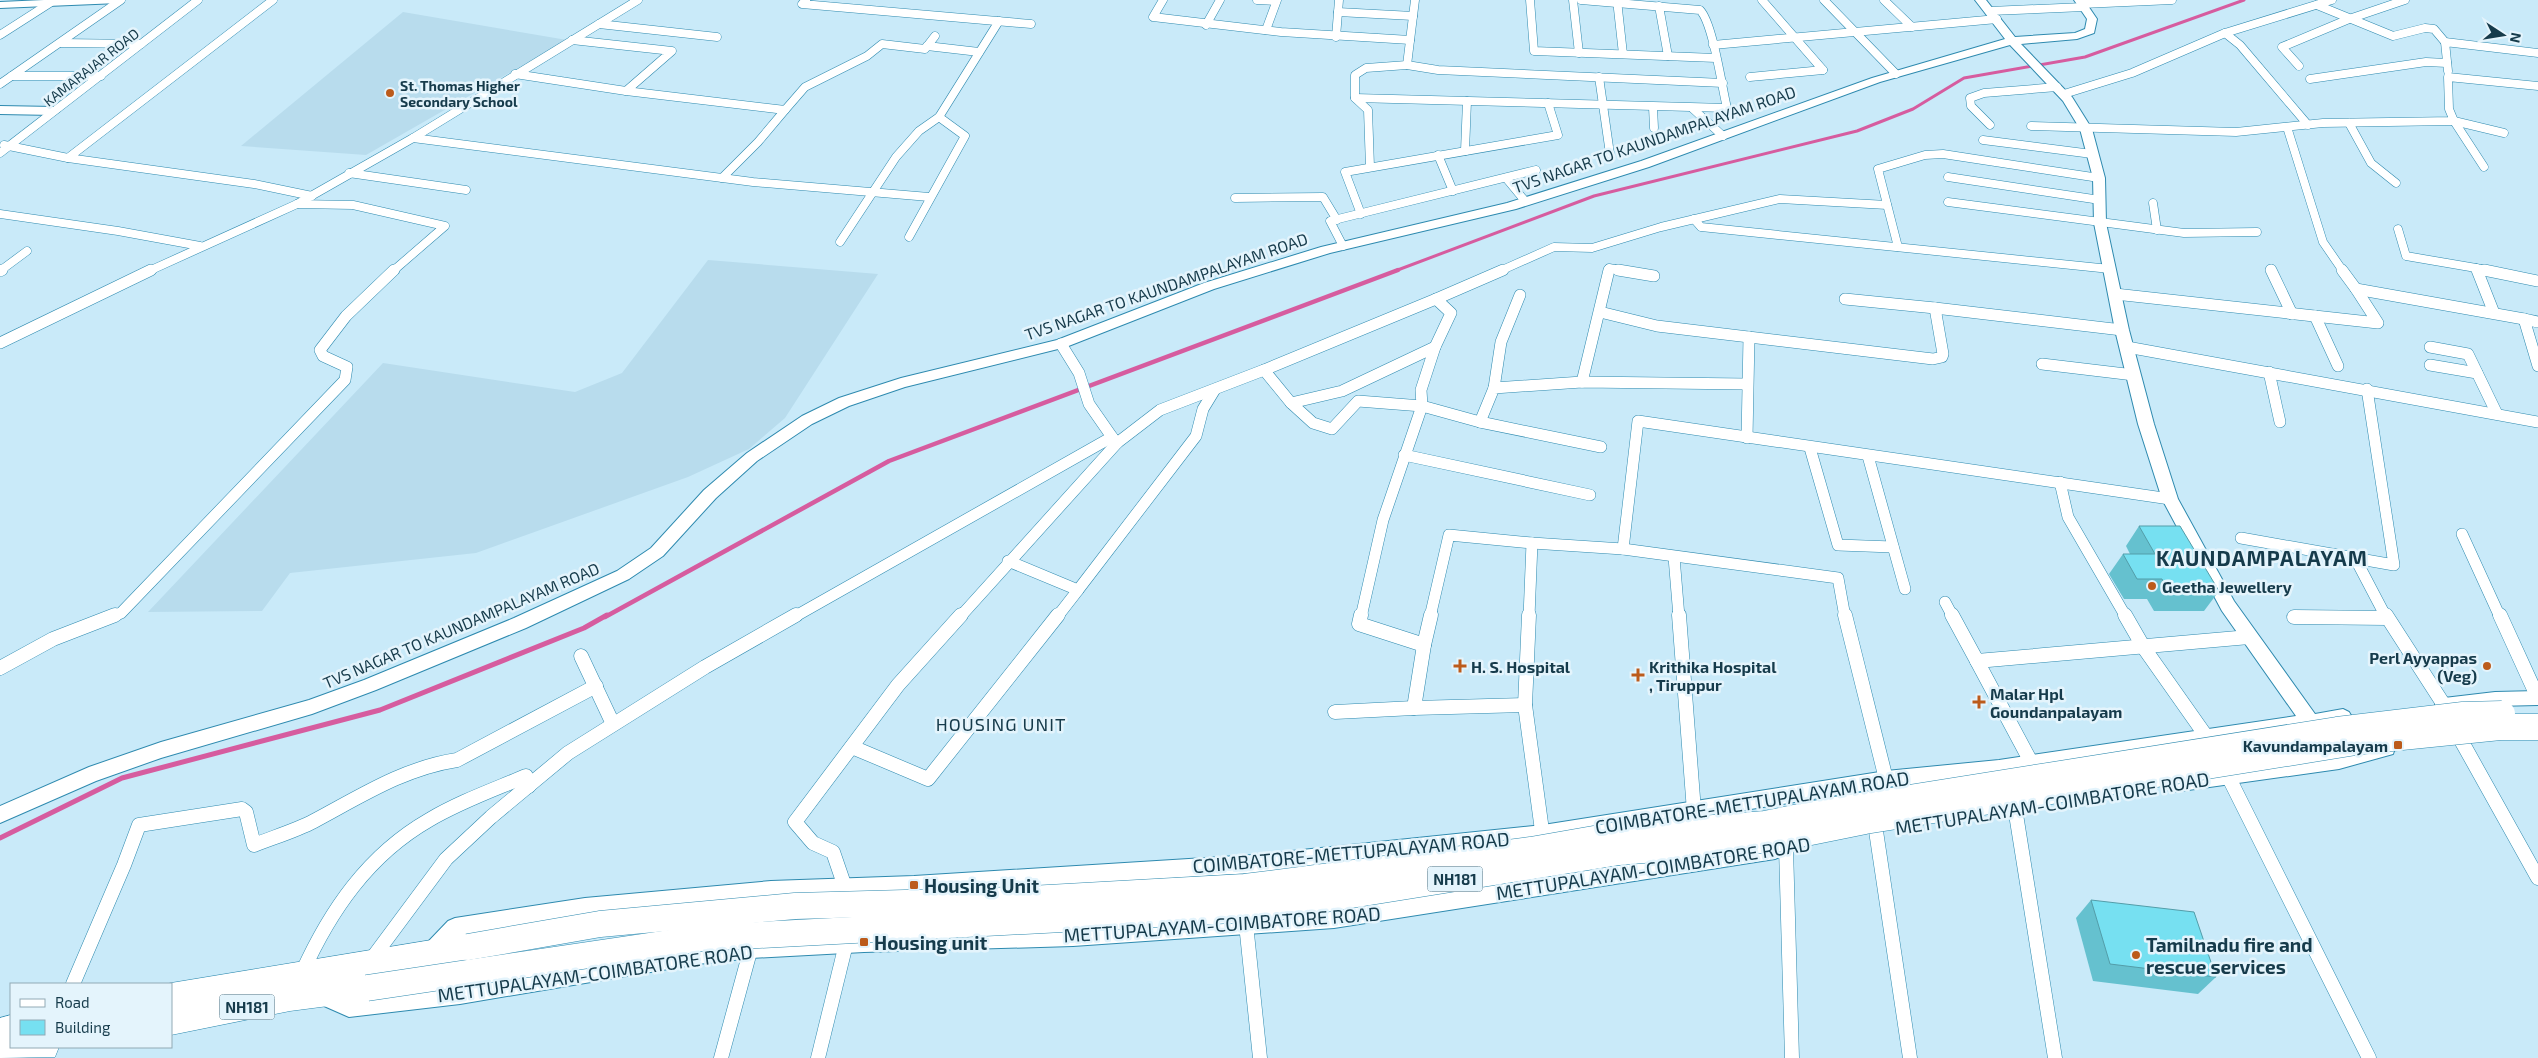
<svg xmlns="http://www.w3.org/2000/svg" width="2538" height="1058" font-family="'Exo 2',sans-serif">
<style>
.built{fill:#b8dced}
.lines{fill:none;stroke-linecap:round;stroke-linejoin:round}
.stream-far2{stroke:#d65c9f;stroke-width:3}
.stream-far1{stroke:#d65c9f;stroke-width:4.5}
.stream{stroke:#d65c9f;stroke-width:5}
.street-far2-casing{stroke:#2e8aaf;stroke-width:9}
.street-far1-casing{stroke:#2e8aaf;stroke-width:12}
.street-casing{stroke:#2e8aaf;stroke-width:15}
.secondary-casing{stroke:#2e8aaf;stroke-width:2}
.highway-casing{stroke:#2e8aaf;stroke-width:1}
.street-far2{stroke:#fff;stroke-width:8}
.street-far1{stroke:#fff;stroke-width:11}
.street{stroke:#fff;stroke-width:14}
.secondary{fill:#fff;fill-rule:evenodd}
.highway{fill:#fff;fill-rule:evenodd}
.highway-bridge-casing{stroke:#2e8aaf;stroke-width:27;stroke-linecap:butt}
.highway-bridge{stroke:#fff;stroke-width:26}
.wall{fill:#65c1cf}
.building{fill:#76e0f1;stroke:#539da9}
.poi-dot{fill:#bc5b1b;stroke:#e4f4fc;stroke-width:2}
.labels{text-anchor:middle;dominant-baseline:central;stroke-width:5;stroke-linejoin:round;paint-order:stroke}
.far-street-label{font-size:14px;fill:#163b4b;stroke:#e4f4fc}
.far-poi-label{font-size:14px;font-weight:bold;fill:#163b4b;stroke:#e4f4fc;text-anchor:start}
.shield{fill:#e4f4fc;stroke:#547280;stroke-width:1}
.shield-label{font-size:15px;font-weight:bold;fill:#163b4b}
.street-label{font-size:16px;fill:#163b4b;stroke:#e4f4fc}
.poi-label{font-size:16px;font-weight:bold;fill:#163b4b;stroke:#e4f4fc;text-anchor:start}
.neighbourhood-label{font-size:18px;letter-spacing:1px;fill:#163b4b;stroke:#e4f4fc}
.near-street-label{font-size:19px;fill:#163b4b;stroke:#e4f4fc}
.near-poi-label{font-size:19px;font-weight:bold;fill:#163b4b;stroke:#e4f4fc;text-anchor:start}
.district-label{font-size:21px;font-weight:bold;letter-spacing:1px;fill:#163b4b;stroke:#e4f4fc}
</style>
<rect width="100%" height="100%" fill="#c9eaf9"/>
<g class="built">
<polygon points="403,12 567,40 366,155 241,146"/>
<polygon points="708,260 878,274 785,418 749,449 688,477 476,553 290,573 262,611 148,612 383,363 575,392 622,373"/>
</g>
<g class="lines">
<polyline class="stream-far2" points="1395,271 1594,196 1857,131 1913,109 1964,78 2085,57 2244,0"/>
<polyline class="stream-far1" points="605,617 889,461 1398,270"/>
<polyline class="stream" points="0,838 122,778 380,710 584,628 607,615"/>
<defs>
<g id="street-far2">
<polyline points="273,0 68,158 254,184 312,196"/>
<polyline points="806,0 802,4 1031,24"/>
<polyline points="1163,0 1153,17 1281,32 1410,40"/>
<polyline points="1257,0 1276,1"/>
<polyline points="1415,0 1407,65 1438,70 1723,83"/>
<polyline points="1530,0 1534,51 1716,58"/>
<polyline points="1573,0 1579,53"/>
<polyline points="1617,0 1623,54"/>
<polyline points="1762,0 1823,70"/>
<polyline points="1824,0 1896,74"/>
<polyline points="1884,0 1912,27"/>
<polyline points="2082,4 2172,0"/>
<polyline points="2317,5 2393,36 2425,28 2434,29 2445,42"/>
<polyline points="1659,6 1668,56"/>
<polyline points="1990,11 2084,7"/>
<polyline points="1338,12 1413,16"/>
<polyline points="599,24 717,37"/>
<polyline points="1206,25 1220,0"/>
<polyline points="1266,30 1277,0"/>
<polyline points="2225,33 2240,45 2308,125"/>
<polyline points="0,35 50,3"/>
<polyline points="1336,37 1339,0"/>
<polyline points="572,40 672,51 626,91"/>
<polyline points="61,43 141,44"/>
<polyline points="1713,45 1997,19"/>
<polyline points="927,46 979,52"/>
<polyline points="2299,66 2282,47 2349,19 2405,0"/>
<polyline points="2448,71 2445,42 2538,53"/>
<polyline points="515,74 626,91 785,110 805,87 867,56 882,44 925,49 935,36"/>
<polyline points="12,76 101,76"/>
<polyline points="1599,77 1610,154"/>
<polyline points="1750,77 1823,70"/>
<polyline points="2310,79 2426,62 2447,63"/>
<polyline points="0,84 121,0"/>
<polyline points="2064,94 2132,73 2225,33 2332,0"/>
<path d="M 1355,98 L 1727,108 C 1722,88 1713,23 1700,10 L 1581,0"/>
<polyline points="1653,107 1654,128"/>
<polyline points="1692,108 1723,136"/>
<polyline points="2454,121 2484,167"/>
<polyline points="2454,121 2504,133"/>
<polyline points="2349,123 2371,163 2396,183"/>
<polyline points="1990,125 1971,106 1970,98 1984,93 2057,87"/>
<polyline points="2031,126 2236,132 2323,123 2454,121 2449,109 2448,77 2538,86"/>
<polyline points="2287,127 2323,242 2343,271"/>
<polyline points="413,138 753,182 929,197"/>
<polyline points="1983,140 2092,154"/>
<polyline points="4,145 68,158"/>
<polyline points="1465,151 1467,101"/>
<polyline points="0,153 198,0"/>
<polyline points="1438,155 1453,191"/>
<polyline points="1370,167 1368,110 1355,98 1355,75 1366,68 1407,65"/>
<polyline points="349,173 466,190"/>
<polyline points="1948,177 2100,200"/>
<polyline points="722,178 758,142 785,110"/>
<polyline points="1506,178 1525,201"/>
<polyline points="1235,198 1323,197 1337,220"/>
<polyline points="1948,202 2184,233 2257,232"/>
<polyline points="2153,203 2157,230"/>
<polyline points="297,204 353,205 445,226 393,271"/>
<polyline points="0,214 118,231 200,246"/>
<polyline points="1361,214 1345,172 1558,135 1548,103"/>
<polyline points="1694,219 1701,227 2110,269"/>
<polyline points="2398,229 2406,256 2476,268 2477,271"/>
<polyline points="909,237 965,136 939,117"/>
<polyline points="840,242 896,157 919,131 939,117 999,21"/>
<polyline points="1343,246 1330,221 1536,170"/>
<polyline points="1898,247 1878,169 1925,155 1943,154 2099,178"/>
<polyline points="2476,268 2490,271"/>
<polyline points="2271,269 2272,271"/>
<polyline points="0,271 27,251"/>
<polyline points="149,271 297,204 413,138 638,0"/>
<polyline points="1500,271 1554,247 1592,248 1661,227 1780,199 1887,205"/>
<polyline points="1608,271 1609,268 1625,271"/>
</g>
<g id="street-far1">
<polyline points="1618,270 1654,276"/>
<polyline points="2271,270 2292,314"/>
<polyline points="2342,270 2356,289 2524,319"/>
<polyline points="2477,270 2494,313"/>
<polyline points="2484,270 2538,281"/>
<polyline points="0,271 2,270"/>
<polyline points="2115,294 2378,323 2356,289"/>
<polyline points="1845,299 1935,308"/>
<polyline points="1600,312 1657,326 1933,359 1942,357 1943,354 1935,308 2122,330"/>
<polyline points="2315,316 2338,366"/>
<polyline points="2538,322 2524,319 2538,366"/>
<polyline points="0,343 151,270"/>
<polyline points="1061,344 1079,373 1089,404 1112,437"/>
<polyline points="2127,347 2538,422"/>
<polyline points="2430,347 2468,354 2497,414"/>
<polyline points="2042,364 2134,375"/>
<polyline points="2430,365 2477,373"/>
<polyline points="1264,370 1436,299"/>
<polyline points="2269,372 2280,422"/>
<polyline points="1582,382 1609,270"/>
<polyline points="1494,388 1501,342 1520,295"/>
<polyline points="1291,403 1313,423 1332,429 1358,401 1422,406 1480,422 1494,388 1582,382 1747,384"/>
<polyline points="1480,422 1601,447"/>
<polyline points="1747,438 1749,337"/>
<polyline points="1810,448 1838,545 1893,547"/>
<polyline points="1404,455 1590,495"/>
<polyline points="1868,456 1905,589"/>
<polyline points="2060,482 2068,517 2126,617"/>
<polyline points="2462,534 2500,617"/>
<polyline points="2241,538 2394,565 2367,389"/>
<polyline points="1532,543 1623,549 1838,578 1845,617"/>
<polyline points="1623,549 1638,421 2170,499"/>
<polyline points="1674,557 1679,617"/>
<polyline points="2355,558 2386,617"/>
<polyline points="1008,561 1078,590 1196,436 1203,409 1214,391"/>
<polyline points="1945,602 1953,617"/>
<polyline points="112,617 121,613 345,380 347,367 323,356 320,350 346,316 394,270"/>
<polyline points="794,617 1112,437 1117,443"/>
<polyline points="960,617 1117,443 1160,410 1264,370 1291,403 1342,391 1435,347 1451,313 1436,299 1503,270"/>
<polyline points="1057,617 1078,590"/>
<polyline points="1361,617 1383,520 1422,406 1421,390 1435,347"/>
<polyline points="1430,617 1449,535 1532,543 1529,617"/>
</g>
<g id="street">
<polyline points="1361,615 1359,624 1424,645 1414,708 1525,705"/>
<polyline points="1529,615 1525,705 1543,838"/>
<polyline points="1679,615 1694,811"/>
<polyline points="1845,615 1886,779"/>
<polyline points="1952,615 1977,661 2249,637"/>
<polyline points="2125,615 2144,648 2206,736"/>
<polyline points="2386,615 2444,705"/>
<polyline points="2500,615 2538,698"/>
<polyline points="2294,617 2387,618"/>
<polyline points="1424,645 1431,615"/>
<polyline points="581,656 613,724"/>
<polyline points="1977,661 2031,762"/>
<polyline points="0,668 53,639 115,615"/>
<polyline points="1335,712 1414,708"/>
<polyline points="2462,742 2538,878"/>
<polyline points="852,747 928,779 1058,615"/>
<polyline points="2228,776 2369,1058"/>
<polyline points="2015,808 2055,1058"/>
<polyline points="1876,831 1910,1058"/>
<polyline points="1786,848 1792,1058"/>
<polyline points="845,887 833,852 813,843 795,822 898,685 961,615"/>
<polyline points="1246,924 1260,1058"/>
<polyline points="371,960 446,859 491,817 568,753 705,667 796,615"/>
<path d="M 302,973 C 330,911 368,855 429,820 C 459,802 493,790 526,776 L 529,786"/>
<path d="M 73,984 L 124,865 L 139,825 L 242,809 L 246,812 L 254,845 C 274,837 295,831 314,821 C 361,796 404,768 457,760 L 596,686"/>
<polyline points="721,1058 751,948"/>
<polyline points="818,1058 846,944"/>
</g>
<g id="secondary">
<polygon points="44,0 124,0 119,3 0,8 0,2"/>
<polygon points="1975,0 1986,0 2015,37 2075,33 2085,29 2087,19 2074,0 2084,0 2097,19 2094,33 2077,39 2021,44 2072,97 2092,129 2105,178 2106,223 2129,330 2154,424 2178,499 2234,601 2315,714 2343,709 2349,712 2352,717 2349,722 2324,727 2322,733 2315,736 2306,730 1999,776 1886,787 1543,843 1253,873 914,894 771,899 585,916 460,937 438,960 431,963 424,960 421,953 424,946 448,921 455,918 585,898 771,881 914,876 1253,855 1543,825 1886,771 1999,760 2296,716 2222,611 2162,499 2138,424 2115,330 2094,223 2093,178 2080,129 2063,101 2010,45 1880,82 1649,167 1516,209 1330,253 1214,289 1066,347 905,387 849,406 812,424 757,461 716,498 663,556 629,579 526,628 376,690 312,714 161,758 96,781 0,823 0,806 89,767 161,742 309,700 364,680 514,618 617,571 651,548 704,490 747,453 802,416 839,398 901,378 1057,340 1204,283 1321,247 1507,203 1641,161 1872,78 2005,39"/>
<polygon points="0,106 54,107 60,111 54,115 0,114"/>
<polygon points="2538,691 2538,705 2495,706 2444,712 2438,710 2435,705 2438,700 2444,698 2495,692"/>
<polygon points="2386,740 2393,742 2395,748 2393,754 2339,769 2174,792 2167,790 2164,784 2167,778 2174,776 2339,753"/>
<polygon points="1775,841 1782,844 1785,850 1782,856 1775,859 1334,928 1073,946 864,952 751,958 698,964 460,1004 349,1017 315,1002 312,995 315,988 323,985 350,997 460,984 698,944 751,938 1073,926 1334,910"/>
</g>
<g id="highway">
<polygon points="468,934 478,938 482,947 478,956 468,960 370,976 377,979 381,988 377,997 367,1001 290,1011 171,1035 171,984 167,984 171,983"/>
<polygon points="11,1015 11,1047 59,1047 55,1057 0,1058 0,1018"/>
</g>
</defs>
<use href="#street-far2" class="street-far2-casing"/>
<use href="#street-far1" class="street-far1-casing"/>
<use href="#street" class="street-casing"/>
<use href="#secondary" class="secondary-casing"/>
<use href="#highway" class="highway-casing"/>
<use href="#street-far2" class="street-far2"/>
<use href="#street-far1" class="street-far1"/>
<use href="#street" class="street"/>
<use href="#secondary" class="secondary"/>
<use href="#highway" class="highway"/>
<defs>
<g id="highway-bridge">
<polyline points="468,947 600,924 795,906 1014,900 1245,887 1531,850 1611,836 1765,824 1834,810 2337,730 2463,715 2502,714"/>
<polyline points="367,988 703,938 1270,908 1619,852 1776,839 1865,821 2362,741 2500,727 2538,727"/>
</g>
</defs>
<use href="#highway-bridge" class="highway-bridge-casing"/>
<use href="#highway-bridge" class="highway-bridge"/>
</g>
<g class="wall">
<polygon points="2139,526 2219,591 2204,611 2154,611 2147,599 2124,599 2109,574 2123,554 2130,554 2126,546"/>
<polygon points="2091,900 2216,977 2198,994 2093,981 2076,918"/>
</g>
<g class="building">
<polygon points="2139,526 2180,526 2219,591 2168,591 2162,579 2137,579 2123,554 2155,554"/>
<polygon points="2091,900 2194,912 2216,977 2110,964"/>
</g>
<g class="poi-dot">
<circle cx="390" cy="93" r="5"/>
<circle cx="2152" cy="586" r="5"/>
<path d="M1457.5 658.5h5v5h5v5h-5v5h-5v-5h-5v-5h5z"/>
<circle cx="2487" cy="666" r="5"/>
<path d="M1635.5 667.5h5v5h5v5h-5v5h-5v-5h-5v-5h5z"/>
<path d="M1976.5 694.5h5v5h5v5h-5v5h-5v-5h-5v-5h5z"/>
<rect x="2393" y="740" width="10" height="10" rx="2.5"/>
<rect x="909" y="880" width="10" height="10" rx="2.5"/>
<rect x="859" y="937" width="10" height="10" rx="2.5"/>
<circle cx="2136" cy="955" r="5"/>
</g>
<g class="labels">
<g class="far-street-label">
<text transform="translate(91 67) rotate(-38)">KAMARAJAR ROAD</text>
</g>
<g class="far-poi-label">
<text x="400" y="85">St. Thomas Higher<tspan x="400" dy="16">Secondary School</tspan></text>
</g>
<g class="shield">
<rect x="1427.5" y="866.5" width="55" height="25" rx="4"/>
<rect x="219.5" y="994.5" width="55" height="25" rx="4"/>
</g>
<g class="shield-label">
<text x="1455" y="879">NH181</text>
<text x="247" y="1007">NH181</text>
</g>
<g class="street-label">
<text transform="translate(1654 139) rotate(-19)">TVS NAGAR TO KAUNDAMPALAYAM ROAD</text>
<text transform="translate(1166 286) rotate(-19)">TVS NAGAR TO KAUNDAMPALAYAM ROAD</text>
<text transform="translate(461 625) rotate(-23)">TVS NAGAR TO KAUNDAMPALAYAM ROAD</text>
</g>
<g class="poi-label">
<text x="2162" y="586">Geetha Jewellery</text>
<text x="2477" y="657" text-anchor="end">Perl Ayyappas<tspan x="2477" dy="18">(Veg)</tspan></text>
<text x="1471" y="666">H. S. Hospital</text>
<text x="1649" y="666">Krithika Hospital<tspan x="1649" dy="18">, Tiruppur</tspan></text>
<text x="1990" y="693">Malar Hpl<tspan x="1990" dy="18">Goundanpalayam</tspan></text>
<text x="2388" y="745" text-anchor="end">Kavundampalayam</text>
</g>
<g class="neighbourhood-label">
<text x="1001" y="724">HOUSING UNIT</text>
</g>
<g class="near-street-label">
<text transform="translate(1752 802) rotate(-9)">COIMBATORE-METTUPALAYAM ROAD</text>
<text transform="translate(2052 803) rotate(-9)">METTUPALAYAM-COIMBATORE ROAD</text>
<text transform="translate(1351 852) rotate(-5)">COIMBATORE-METTUPALAYAM ROAD</text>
<text transform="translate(1653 868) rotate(-9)">METTUPALAYAM-COIMBATORE ROAD</text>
<text transform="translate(1222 924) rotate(-4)">METTUPALAYAM-COIMBATORE ROAD</text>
<text transform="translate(595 973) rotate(-8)">METTUPALAYAM-COIMBATORE ROAD</text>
</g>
<g class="near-poi-label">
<text x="924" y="885">Housing Unit</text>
<text x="874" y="942">Housing unit</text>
<text x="2146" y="944">Tamilnadu fire and<tspan x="2146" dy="22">rescue services</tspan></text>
</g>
<g class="district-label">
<text x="2262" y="557">KAUNDAMPALAYAM</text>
</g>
</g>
<rect x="10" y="983" width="162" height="65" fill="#e4f4fc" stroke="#92aab5"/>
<rect x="20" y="999" width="25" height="8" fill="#ffffff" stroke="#92aab5"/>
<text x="55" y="1008" font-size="15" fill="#163b4b">Road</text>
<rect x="20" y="1020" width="25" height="15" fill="#76e0f1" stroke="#92aab5"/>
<text x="55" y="1033" font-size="15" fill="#163b4b">Building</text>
<g transform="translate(2503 35) rotate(102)" stroke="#e4f4fc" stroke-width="4" paint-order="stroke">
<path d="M0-4L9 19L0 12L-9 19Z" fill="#163b4b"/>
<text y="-8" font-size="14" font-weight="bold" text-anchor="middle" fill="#163b4b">N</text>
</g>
</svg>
